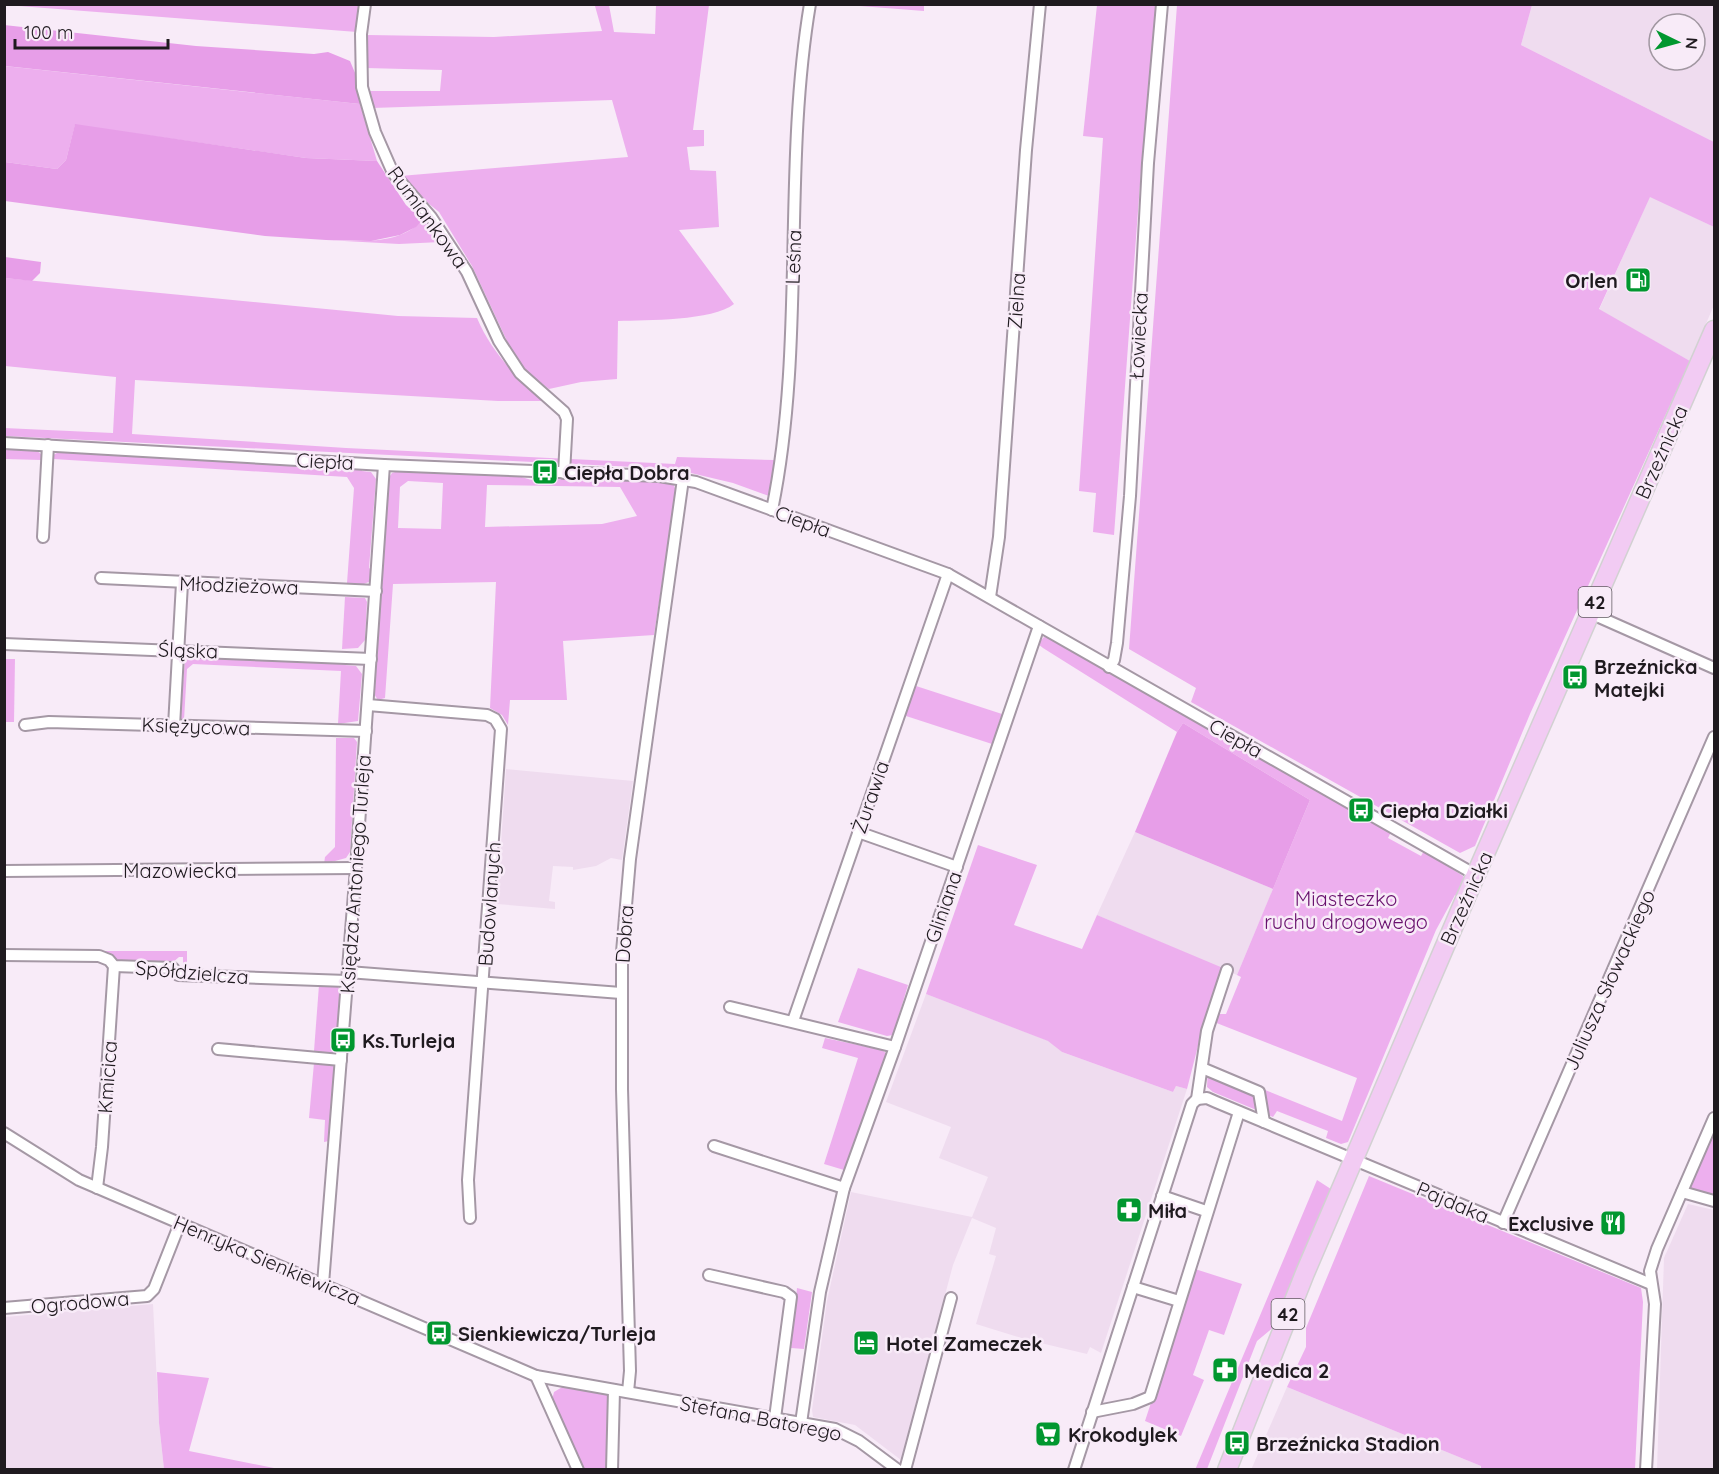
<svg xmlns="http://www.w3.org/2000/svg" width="1719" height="1474" font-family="Quicksand,sans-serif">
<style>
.built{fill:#efdcef;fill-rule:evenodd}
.green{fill:#edafee;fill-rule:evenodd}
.forest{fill:#e79ee8}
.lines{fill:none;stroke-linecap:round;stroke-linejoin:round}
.minor-casing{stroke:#a598a5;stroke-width:14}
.primary-casing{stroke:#d2d1d2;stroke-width:21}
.minor{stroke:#fff;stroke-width:10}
.primary{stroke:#f2cbf3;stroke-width:18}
.labels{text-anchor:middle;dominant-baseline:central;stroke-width:5;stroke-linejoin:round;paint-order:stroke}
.shield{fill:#f8ebf8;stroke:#605960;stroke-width:1.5}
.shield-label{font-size:18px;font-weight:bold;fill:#1f1a1f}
.street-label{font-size:20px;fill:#1f1a1f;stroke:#f8ebf8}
.poi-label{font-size:20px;font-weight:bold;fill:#1f1a1f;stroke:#f8ebf8;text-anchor:start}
.park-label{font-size:20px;fill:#68106d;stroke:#f8ebf8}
</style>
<rect width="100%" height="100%" fill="#f8ebf8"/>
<g class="built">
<path d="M 1532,5 L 1714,5 L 1714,142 L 1521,45 ZM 1659,24 L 1695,24 L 1695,60 L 1659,60 Z"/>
<polygon points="1650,196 1714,227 1714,305 1690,361 1599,310"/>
<polygon points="506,769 633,781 622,860 611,858 596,866 573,870 573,867 553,866 549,901 555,902 555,909 497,904"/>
<polygon points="1135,832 1273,889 1237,975 1097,915"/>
<polygon points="926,994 1049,1041 1062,1052 1173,1092 1176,1086 1187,1089 1101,1353 1090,1347 1087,1354 1028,1340 976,1324 996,1256 989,1254 996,1228 972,1218 953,1265 901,1460 855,1425 813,1417 812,1410 827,1301 851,1192 972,1217 988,1177 939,1158 951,1127 886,1102"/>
<polygon points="1688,1204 1714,1210 1714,1469 1657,1469 1664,1258"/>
<polygon points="153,1304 159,1423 164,1469 5,1470 5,1317"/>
<polygon points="1287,1387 1481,1466 1479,1470 1251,1470"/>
</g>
<g class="green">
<polygon points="6,5 360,5 357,32"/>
<path d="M 524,5 L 609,5 L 614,32 L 655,34 L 656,5 L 709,5 L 693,130 L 704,130 L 704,146 L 687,147 L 690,170 L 716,171 L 719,227 L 679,230 L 734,304 C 713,321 646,320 618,321 L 617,379 L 581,382 L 549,389 L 523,369 L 513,354 L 472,266 L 439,212 L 412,190 L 400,176 L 628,157 L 612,100 L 372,108 L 369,91 L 440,91 L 442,70 L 366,68 L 368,35 L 494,37 L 602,31 L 595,6 Z"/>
<polygon points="847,5 924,5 924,11"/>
<polygon points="1097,5 1157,5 1142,157 1114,535 1093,532 1096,493 1079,491 1103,138 1083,136"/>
<polygon points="1177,5 1532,5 1521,45 1714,142 1714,227 1650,197 1599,309 1690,361 1530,714 1475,846 1460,853 1191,702 1196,688 1129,649"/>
<polygon points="4,66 360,104 377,161 306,158 75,125 66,160 57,169 5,162"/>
<path d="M 423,220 L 441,242 L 399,244 L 326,240 C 358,241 398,246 423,220 Z"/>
<path d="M 5,278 L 398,316 L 477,318 C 492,353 516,377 544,401 L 498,401 L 135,380 L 132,434 L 346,448 L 675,464 L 677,457 L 774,460 L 774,478 L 769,496 L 733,483 L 674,469 L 5,436 L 4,428 L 113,433 L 116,377 L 5,366 Z"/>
<polygon points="5,448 36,450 42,455 41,460 5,459"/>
<polygon points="61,451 362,468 362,471 371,472 376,479 369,568 372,570 371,581 359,586 359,584 347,583 354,488 347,477 53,459 53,455"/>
<path d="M 398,471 L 516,475 C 534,482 545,483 563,477 L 673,483 L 676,491 L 654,635 L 563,641 L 567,700 L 510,700 L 508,725 L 502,715 L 490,708 L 496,582 L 393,584 L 385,698 L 378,700 L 374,694 L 388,479 L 392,473 ZM 408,481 L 443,483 L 441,529 L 398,528 L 400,487 ZM 487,485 L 620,487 L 637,516 L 602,524 L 485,527 Z"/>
<polygon points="345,597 365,598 367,602 365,640 358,648 342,649"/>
<polygon points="1044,637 1052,638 1391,832 1388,838 1421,856 1424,851 1463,876 1465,880 1459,896 1455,895 1436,930 1348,1142 1341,1144 1326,1138 1328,1131 1277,1111 1273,1117 1213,1092 1207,1087 1208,1067 1342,1121 1357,1078 1214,1022 1218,1014 1226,1014 1241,977 1237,975 1310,800 1183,723 1177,732 1043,648 1038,644"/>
<polygon points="191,655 345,662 345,665 356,666 362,674 358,721 338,724 341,671 193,664 187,669 184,720 180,720 185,659"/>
<polygon points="5,659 15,659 14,722 5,722"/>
<polygon points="913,685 1002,714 992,744 903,715"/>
<polygon points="336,738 354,738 357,742 350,852 346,858 324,864 325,857 335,847"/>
<polygon points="978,845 1037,865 1014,925 1082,949 1097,915 1223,968 1199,1042 1187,1089 1176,1086 1173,1092 1062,1052 1048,1041 926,994"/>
<polygon points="102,951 187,951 187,963 183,963 183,957 179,957 172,963 120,961"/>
<polygon points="858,968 908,985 893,1035 887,1036 838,1022"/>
<polygon points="319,985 338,987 341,992 337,1052 331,1055 314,1051"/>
<polygon points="825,1038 882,1050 887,1054 844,1170 824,1164 858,1058 822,1048"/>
<polygon points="314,1063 328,1063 334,1067 329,1141 324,1142 325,1120 309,1118"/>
<polygon points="1714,1129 1714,1196 1686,1190"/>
<polygon points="1369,1176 1641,1288 1643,1302 1635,1469 1481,1469 1481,1466 1287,1387 1306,1347 1306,1328"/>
<polygon points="1317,1180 1334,1191 1275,1326 1257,1341 1207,1469 1195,1470"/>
<polygon points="1195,1269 1242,1284 1224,1335 1209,1330 1193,1375 1204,1380 1181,1436 1145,1421"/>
<polygon points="797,1288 812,1292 804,1349 791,1348"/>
<polygon points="157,1372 209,1378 189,1451 279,1469 164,1469 159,1423"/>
<polygon points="564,1386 608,1395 607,1469 583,1469 552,1400 554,1392"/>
</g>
<g class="forest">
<polygon points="4,25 196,46 314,54 328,52 350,61 358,80 360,104 5,66"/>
<polygon points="75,124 306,158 377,161 406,205 423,220 416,227 400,235 371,241 326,240 265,236 5,201 5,162 57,169 66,160"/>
<polygon points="5,257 41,262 40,273 32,281 5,278"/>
<polygon points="1183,723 1310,800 1273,889 1135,832 1177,732"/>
</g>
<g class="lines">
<defs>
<g id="minor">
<polyline points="365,4 361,34 362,87 375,132 393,173 431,217 467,272 499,341 520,373 564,412 567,419 564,473"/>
<polyline points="4,443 384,465 659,476 696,482 948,574 1476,875"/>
<path d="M 772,510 C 806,344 782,171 810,4"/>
<polyline points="43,537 48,445"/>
<polyline points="101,578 376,591"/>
<polyline points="990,597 999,537 1026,150 1040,4"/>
<polyline points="1590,613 1714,668"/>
<polyline points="4,644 371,659"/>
<polyline points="1109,667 1114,660 1117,643 1130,496 1148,163 1162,4"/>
<polyline points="368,705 487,715 495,719 501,729 468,1180 470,1218"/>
<polyline points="25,725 49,722 366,731"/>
<polyline points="174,726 182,583"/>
<polyline points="858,832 957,867"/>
<polyline points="4,871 356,868"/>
<polyline points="4,955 99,956 109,960 114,966 173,968 178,975 347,981"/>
<polyline points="348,972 621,993"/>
<polyline points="730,1007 895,1047"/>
<polyline points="793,1021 948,574"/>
<polyline points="218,1049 341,1060"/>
<polyline points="1202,1068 1259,1092 1264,1122"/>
<polyline points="1197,1099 1207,1098 1216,1102 1651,1284"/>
<polyline points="4,1133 79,1180 536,1376 835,1429 859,1441 898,1470"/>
<polyline points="714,1146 844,1188"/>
<polyline points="97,1188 102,1147 114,966"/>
<polyline points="1682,1192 1714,1201"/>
<polyline points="1162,1196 1206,1211"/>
<polyline points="1503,1223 1714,737"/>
<polyline points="709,1275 784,1292 791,1297 775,1418"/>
<polyline points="323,1284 356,868 384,465"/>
<polyline points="1133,1287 1179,1301"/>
<polyline points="4,1308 147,1296 154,1289 180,1223"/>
<polyline points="536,1376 578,1470"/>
<polyline points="628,1392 630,1371 622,1089 622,952 630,859 683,479"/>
<polyline points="1092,1412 1133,1404 1150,1397 1239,1112"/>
<polyline points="801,1423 820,1292 844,1188 895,1047 1039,626"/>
<polyline points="612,1470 614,1390"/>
<polyline points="905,1470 951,1298"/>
<polyline points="1074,1470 1192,1104 1197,1099 1207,1031 1227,970"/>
<polyline points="1646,1470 1655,1304 1650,1271 1657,1249 1714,1118"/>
</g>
<polyline id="primary" points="1227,1470 1305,1273 1463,904 1714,330"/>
</defs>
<use href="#minor" class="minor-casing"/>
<use href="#primary" class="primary-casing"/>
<use href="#minor" class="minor"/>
<use href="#primary" class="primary"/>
</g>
<defs>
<symbol id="fuel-square" viewBox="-11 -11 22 22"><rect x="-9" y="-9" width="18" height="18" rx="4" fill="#01972f" stroke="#f8ebf8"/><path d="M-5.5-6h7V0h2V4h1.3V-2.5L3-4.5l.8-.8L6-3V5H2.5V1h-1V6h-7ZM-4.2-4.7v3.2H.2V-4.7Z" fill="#fff"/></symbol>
<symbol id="bus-square" viewBox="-11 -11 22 22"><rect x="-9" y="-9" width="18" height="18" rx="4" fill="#01972f" stroke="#f8ebf8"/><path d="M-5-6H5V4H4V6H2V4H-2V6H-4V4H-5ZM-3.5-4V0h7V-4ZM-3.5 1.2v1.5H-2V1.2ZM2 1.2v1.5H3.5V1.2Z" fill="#fff"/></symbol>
<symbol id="pharmacy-square" viewBox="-11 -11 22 22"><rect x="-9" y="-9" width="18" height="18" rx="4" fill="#01972f" stroke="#f8ebf8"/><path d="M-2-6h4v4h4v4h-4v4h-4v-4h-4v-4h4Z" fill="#fff"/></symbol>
<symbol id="restaurant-square" viewBox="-11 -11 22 22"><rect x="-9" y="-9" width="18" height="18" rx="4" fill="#01972f" stroke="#f8ebf8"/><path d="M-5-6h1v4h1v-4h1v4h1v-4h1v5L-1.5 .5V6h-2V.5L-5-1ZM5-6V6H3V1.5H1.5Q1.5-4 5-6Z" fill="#fff"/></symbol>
<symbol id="hotel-square" viewBox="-11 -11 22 22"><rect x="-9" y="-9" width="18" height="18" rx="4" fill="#01972f" stroke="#f8ebf8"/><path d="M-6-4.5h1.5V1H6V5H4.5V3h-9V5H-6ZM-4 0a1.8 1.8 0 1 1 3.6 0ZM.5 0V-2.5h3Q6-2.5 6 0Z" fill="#fff"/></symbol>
<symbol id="supermarket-square" viewBox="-11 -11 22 22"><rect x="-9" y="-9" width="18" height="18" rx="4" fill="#01972f" stroke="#f8ebf8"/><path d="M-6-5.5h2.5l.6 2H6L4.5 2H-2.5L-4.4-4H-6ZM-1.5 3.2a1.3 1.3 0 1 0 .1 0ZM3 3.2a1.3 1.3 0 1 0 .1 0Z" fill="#fff"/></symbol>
</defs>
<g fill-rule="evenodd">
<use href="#fuel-square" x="1623" y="265" width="30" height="30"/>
<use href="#bus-square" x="530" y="457" width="30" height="30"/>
<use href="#bus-square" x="1560" y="662" width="30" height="30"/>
<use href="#bus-square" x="1346" y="795" width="30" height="30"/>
<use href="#bus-square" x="328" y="1025" width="30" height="30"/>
<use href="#pharmacy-square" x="1114" y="1195" width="30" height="30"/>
<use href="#restaurant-square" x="1598" y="1208" width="30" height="30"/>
<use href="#bus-square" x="424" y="1318" width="30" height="30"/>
<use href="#hotel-square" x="851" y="1328" width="30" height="30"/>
<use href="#pharmacy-square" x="1210" y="1355" width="30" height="30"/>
<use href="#supermarket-square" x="1033" y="1419" width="30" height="30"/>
<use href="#bus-square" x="1222" y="1428" width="30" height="30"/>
</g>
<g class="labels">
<g class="shield">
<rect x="1578.5" y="587" width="33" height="30" rx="4.5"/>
<rect x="1271.5" y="1299" width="33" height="30" rx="4.5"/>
</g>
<g class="shield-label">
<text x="1595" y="602">42</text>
<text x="1288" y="1314">42</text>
</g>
<g class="street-label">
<text transform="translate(428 217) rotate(54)">Rumiankowa</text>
<text transform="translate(793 257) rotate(-88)">Leśna</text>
<text transform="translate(1016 301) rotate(-86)">Zielna</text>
<text transform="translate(1138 336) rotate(-87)">Łowiecka</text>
<text transform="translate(1661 452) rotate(-66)">Brzeźnicka</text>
<text transform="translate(325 461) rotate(3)">Ciepła</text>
<text transform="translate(803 521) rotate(20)">Ciepła</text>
<text transform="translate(239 585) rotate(2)">Młodzieżowa</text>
<text transform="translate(188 650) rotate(2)">Śląska</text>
<text transform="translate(196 726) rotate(2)">Księżycowa</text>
<text transform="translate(1236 738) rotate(30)">Ciepła</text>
<text transform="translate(870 797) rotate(-71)">Żurawia</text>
<text x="180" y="870">Mazowiecka</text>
<text transform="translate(355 874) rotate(-86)">Księdza Antoniego Turleja</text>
<text transform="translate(1466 898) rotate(-66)">Brzeźnicka</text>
<text transform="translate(489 904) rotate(-86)">Budowlanych</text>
<text transform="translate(943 907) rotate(-71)">Gliniana</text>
<text transform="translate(624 934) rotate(-86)">Dobra</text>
<text transform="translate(192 972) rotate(5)">Spółdzielcza</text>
<text transform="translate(1609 980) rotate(-66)">Juliusza Słowackiego</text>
<text transform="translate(107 1077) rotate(-86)">Kmicica</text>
<text transform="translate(1453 1202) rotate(23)">Pajdaka</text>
<text transform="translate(267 1260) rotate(23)">Henryka Sienkiewicza</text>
<text transform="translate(80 1302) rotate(-5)">Ogrodowa</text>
<text transform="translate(761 1418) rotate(11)">Stefana Batorego</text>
</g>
<g class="poi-label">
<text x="1618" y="280" text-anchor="end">Orlen</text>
<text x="564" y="472">Ciepła Dobra</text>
<text x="1594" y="666">Brzeźnicka<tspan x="1594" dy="23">Matejki</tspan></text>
<text x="1380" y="810">Ciepła Działki</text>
<text x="362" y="1040">Ks.Turleja</text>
<text x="1148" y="1210">Miła</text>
<text x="1594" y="1223" text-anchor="end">Exclusive</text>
<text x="458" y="1333">Sienkiewicza/Turleja</text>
<text x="886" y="1343">Hotel Zameczek</text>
<text x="1244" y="1370">Medica 2</text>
<text x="1068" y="1434">Krokodylek</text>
<text x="1256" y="1443">Brzeźnicka Stadion</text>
</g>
<g class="park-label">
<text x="1346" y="898">Miasteczko<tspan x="1346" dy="23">ruchu drogowego</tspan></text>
</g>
</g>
<rect width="1719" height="1474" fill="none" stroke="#1f1a1f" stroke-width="12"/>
<g transform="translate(1677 42) rotate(95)"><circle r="28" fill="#f8ebf8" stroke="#a197a1" stroke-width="1.5"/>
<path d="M0-4.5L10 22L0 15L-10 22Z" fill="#01972f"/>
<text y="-9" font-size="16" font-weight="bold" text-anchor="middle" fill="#1f1a1f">N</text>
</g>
<path d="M15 39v9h153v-9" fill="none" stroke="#1f1a1f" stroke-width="3"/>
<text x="24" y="39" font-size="18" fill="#1f1a1f" stroke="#f8ebf8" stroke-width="4.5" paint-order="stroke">100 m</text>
</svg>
